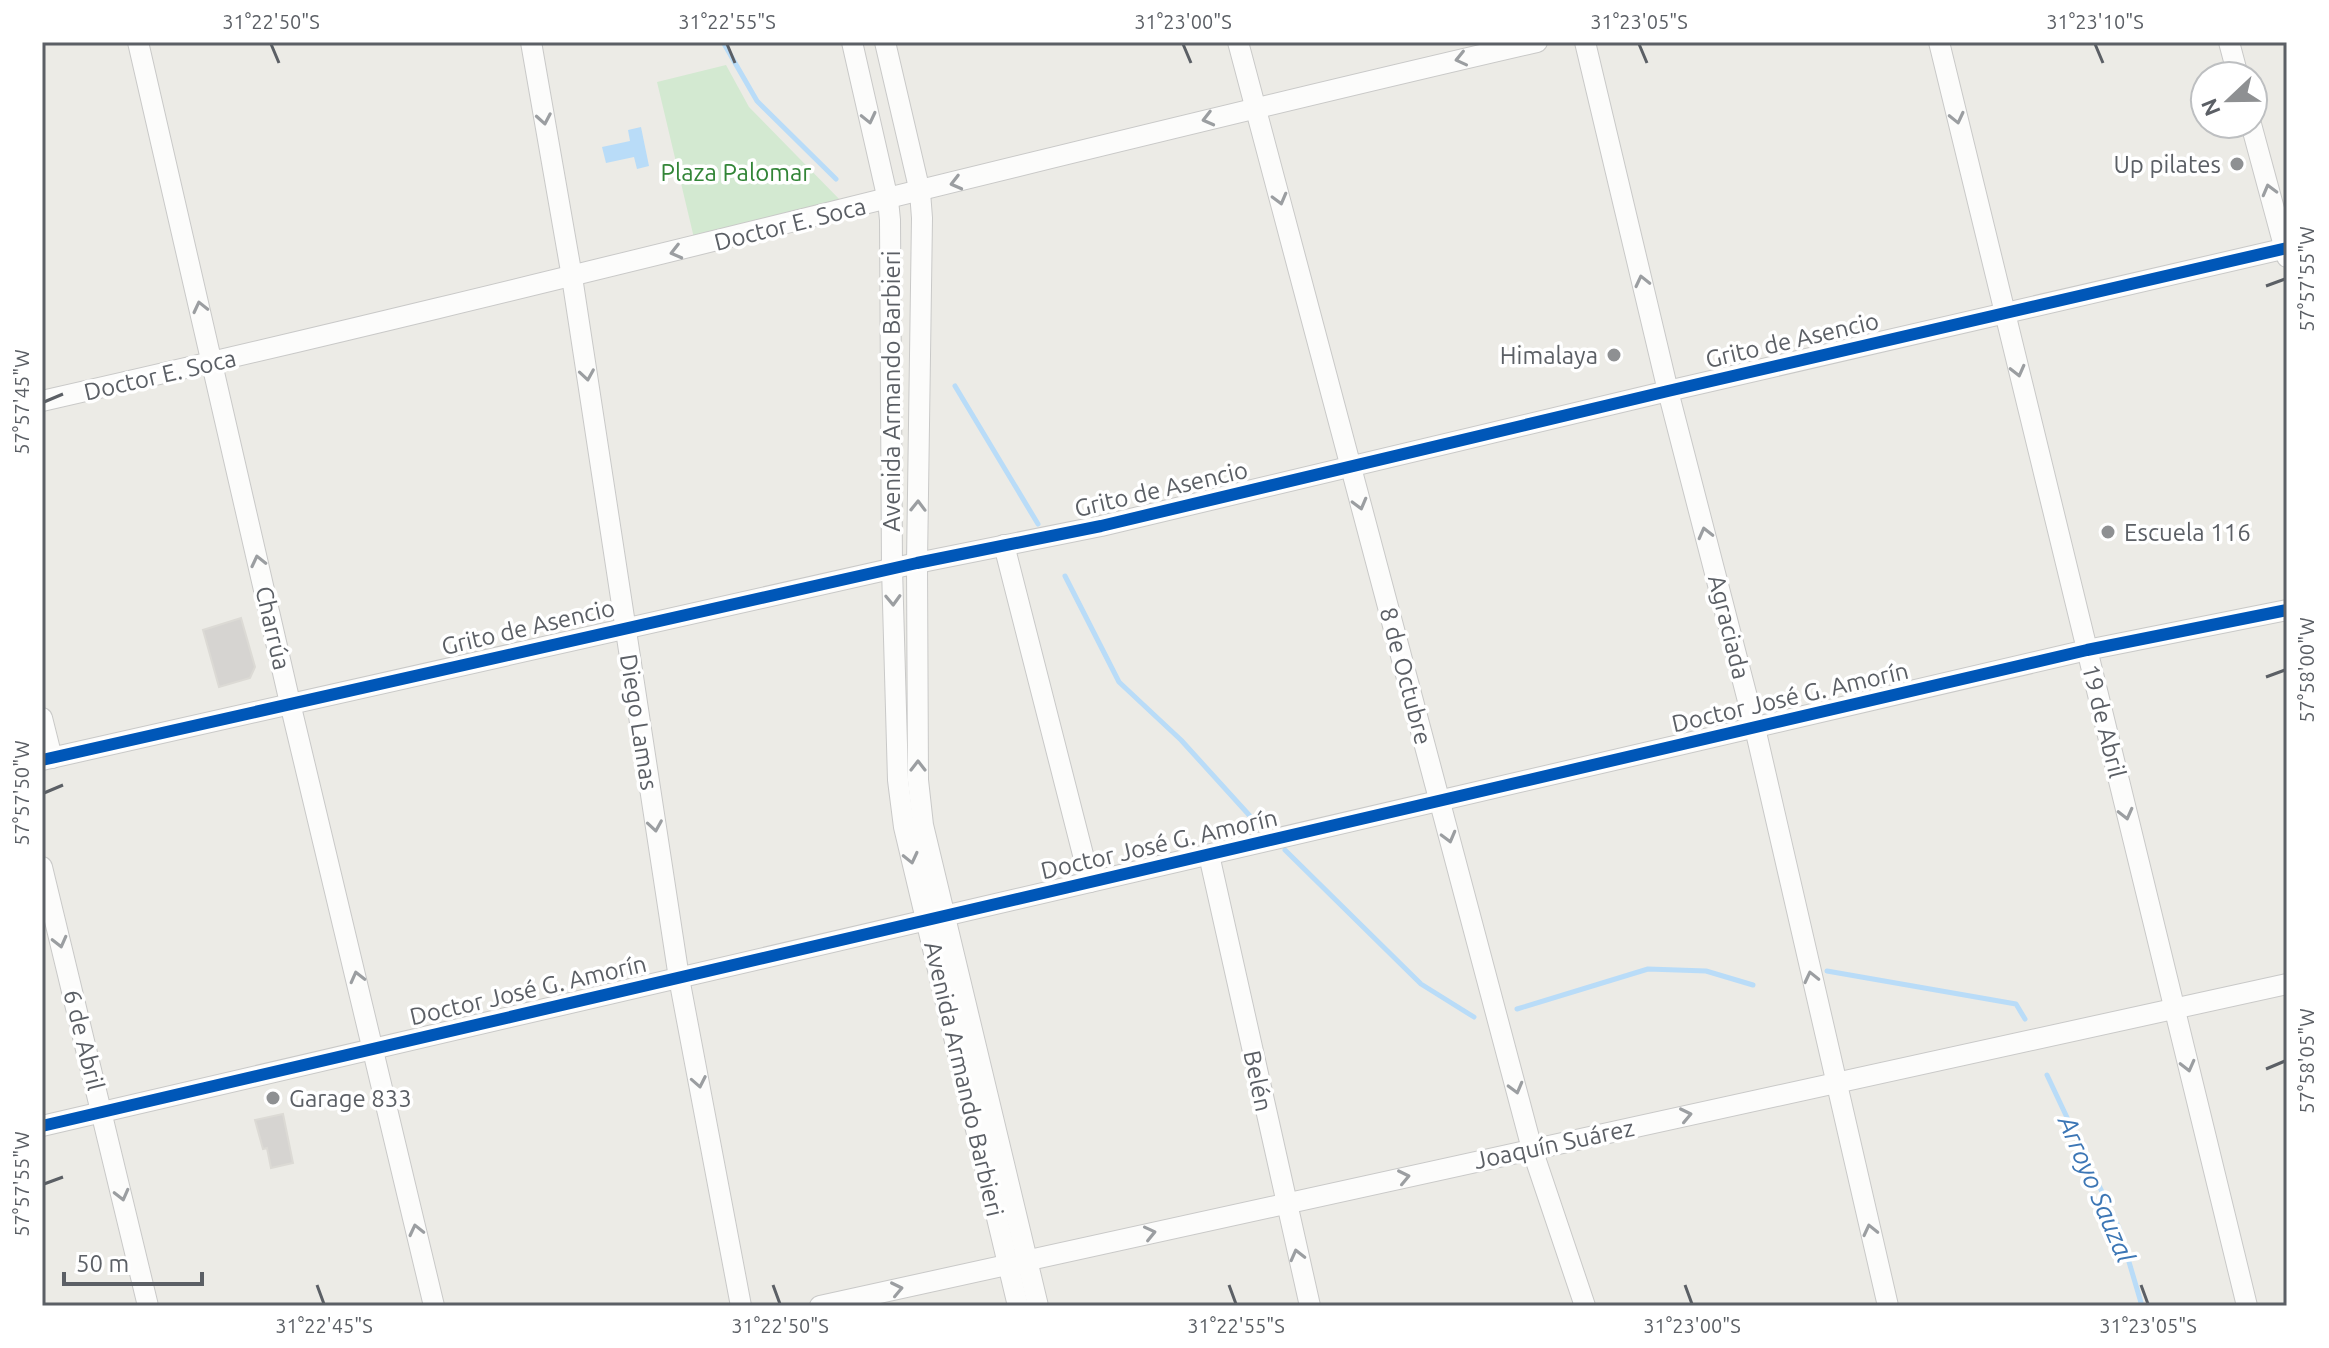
<svg xmlns="http://www.w3.org/2000/svg" width="2329" height="1348" font-family="Ubuntu,sans-serif">
<style>
.green{fill:#d3e9d1}
.water{fill:#b9dcf8}
.lines{fill:none;stroke-linecap:round;stroke-linejoin:round}
.stream{stroke:#b9dcf8;stroke-width:5}
.building{fill:#d6d4d1;stroke:#dcdad5;stroke-width:2}
.minor-casing{stroke:#c9c9c8;stroke-width:22}
.minor{stroke:#fcfcfb;stroke-width:20}
.cycleway-casing{stroke:#fff;stroke-width:17}
.cycleway{stroke:#0057b8;stroke-width:12}
.oneway{stroke:#9b9ea1}
.ticks{fill:none;stroke:#5b5f65;stroke-width:3}
.poi-dot{fill:#8e9092;stroke:#fff;stroke-width:3}
.labels{text-anchor:middle;dominant-baseline:central;stroke-width:7;stroke-linejoin:round;paint-order:stroke}
.poi-label{font-size:24px;fill:#5b5f65;stroke:#fff;text-anchor:end}
.park-label{font-size:24px;fill:#328537;stroke:#fff}
.street-label{font-size:24px;fill:#5b5f65;stroke:#fff}
.water-label{font-size:26px;font-style:italic;fill:#3c76b5;stroke:#fff}
.neatline{fill:none;stroke:#5b5f65;stroke-width:3}
.ticks-label{font-size:20px;text-anchor:middle;fill:#5b5f65}
</style>
<rect width="100%" height="100%" fill="#ecebe6"/>
<polygon class="green" points="726,65 749,107 843,203 694,238 657,82"/>
<polygon class="water" points="641,127 649,166 637,169 634,157 606,163 602,147 630,141 628,130"/>
<g class="lines">
<g class="stream">
<polyline points="723,42 757,101 836,179"/>
<polyline points="955,386 1038,524"/>
<polyline points="1065,576 1119,682 1181,740 1250,816"/>
<polyline points="1285,850 1421,984 1474,1017"/>
<polyline points="1827,971 2016,1004 2025,1019"/>
<polyline points="1517,1009 1648,969 1706,971 1753,985"/>
<polyline points="2047,1075 2119,1228 2142,1306"/>
</g>
</g>
<g class="building">
<polygon points="241,618 255,667 250,678 219,687 203,630"/>
<polygon points="283,1114 293,1163 271,1168 267,1148 263,1149 255,1120"/>
</g>
<g class="lines">
<defs>
<g id="minor">
<path d="M 138,42 C 190,262 238,483 290,703 C 337,904 387,1105 434,1306"/>
<polyline points="531,42 572,277 679,978 741,1306"/>
<polyline points="852,42 888,200 890,220 892,568 898,780 904,827 1018,1306"/>
<polyline points="885,42 920,192 922,218 917,563 918,780 923,825 1038,1306"/>
<polyline points="1238,42 1532,1149 1585,1306"/>
<polyline points="1585,42 1668,391 1755,728 1888,1306"/>
<polyline points="1939,42 2247,1306"/>
<polyline points="2229,42 2238,76"/>
<polyline points="2251,124 2287,257"/>
<path d="M 42,401 C 542,288 1037,157 1537,42"/>
<polyline points="1004,545 1090,882"/>
<polyline points="42,718 52,758"/>
<polyline points="42,760 917,563 1101,526 1668,391 2287,248"/>
<polyline points="1209,855 1310,1306"/>
<polyline points="42,867 148,1306"/>
<polyline points="42,1126 2087,650 2287,610"/>
<polyline points="820,1306 2287,984"/>
</g>
</defs>
<use href="#minor" class="minor-casing"/>
<use href="#minor" class="minor"/>
<defs>
<g id="cycleway">
<polyline points="42,760 917,563 1101,526 1668,391 2287,248"/>
<polyline points="42,1126 2087,650 2287,610"/>
</g>
</defs>
<use href="#cycleway" class="cycleway-casing"/>
<use href="#cycleway" class="cycleway"/>
</g>
<defs><path id="oneway-chevron" d="M-2-3.5L2.5 0L-2 3.5" fill="none" stroke-width="1.6" stroke-linecap="round" stroke-linejoin="round" transform="scale(2)"/></defs>
<g class="oneway">
<use href="#oneway-chevron" transform="translate(1461 59) rotate(167)"/>
<use href="#oneway-chevron" transform="translate(869 118) rotate(77)"/>
<use href="#oneway-chevron" transform="translate(1957 118) rotate(77)"/>
<use href="#oneway-chevron" transform="translate(544 119) rotate(80)"/>
<use href="#oneway-chevron" transform="translate(1208 119) rotate(166)"/>
<use href="#oneway-chevron" transform="translate(956 183) rotate(166)"/>
<use href="#oneway-chevron" transform="translate(2269 190) rotate(-105)"/>
<use href="#oneway-chevron" transform="translate(1280 199) rotate(75)"/>
<use href="#oneway-chevron" transform="translate(676 252) rotate(166)"/>
<use href="#oneway-chevron" transform="translate(1642 281) rotate(-103)"/>
<use href="#oneway-chevron" transform="translate(200 307) rotate(-103)"/>
<use href="#oneway-chevron" transform="translate(2018 371) rotate(76)"/>
<use href="#oneway-chevron" transform="translate(587 375) rotate(81)"/>
<use href="#oneway-chevron" transform="translate(1360 504) rotate(75)"/>
<use href="#oneway-chevron" transform="translate(918 506) rotate(-89)"/>
<use href="#oneway-chevron" transform="translate(1705 533) rotate(-104)"/>
<use href="#oneway-chevron" transform="translate(258 561) rotate(-103)"/>
<use href="#oneway-chevron" transform="translate(893 600) rotate(88)"/>
<use href="#oneway-chevron" transform="translate(918 766) rotate(-90)"/>
<use href="#oneway-chevron" transform="translate(2126 814) rotate(76)"/>
<use href="#oneway-chevron" transform="translate(655 826) rotate(81)"/>
<use href="#oneway-chevron" transform="translate(1449 837) rotate(75)"/>
<use href="#oneway-chevron" transform="translate(911 858) rotate(77)"/>
<use href="#oneway-chevron" transform="translate(60 942) rotate(76)"/>
<use href="#oneway-chevron" transform="translate(357 977) rotate(-104)"/>
<use href="#oneway-chevron" transform="translate(1811 977) rotate(-103)"/>
<use href="#oneway-chevron" transform="translate(2188 1066) rotate(76)"/>
<use href="#oneway-chevron" transform="translate(699 1082) rotate(79)"/>
<use href="#oneway-chevron" transform="translate(1516 1088) rotate(75)"/>
<use href="#oneway-chevron" transform="translate(1686 1115) rotate(-12)"/>
<use href="#oneway-chevron" transform="translate(1404 1177) rotate(-12)"/>
<use href="#oneway-chevron" transform="translate(122 1195) rotate(76)"/>
<use href="#oneway-chevron" transform="translate(416 1230) rotate(-103)"/>
<use href="#oneway-chevron" transform="translate(1870 1230) rotate(-103)"/>
<use href="#oneway-chevron" transform="translate(1150 1233) rotate(-13)"/>
<use href="#oneway-chevron" transform="translate(1297 1255) rotate(-104)"/>
<use href="#oneway-chevron" transform="translate(897 1289) rotate(-12)"/>
</g>
<path class="ticks" d="M 271,44 L 279,63M 727,44 L 735,63M 1183,44 L 1191,63M 1639,44 L 1647,63M 2095,44 L 2103,63M 2266,286 L 2285,279M 44,402 L 63,394M 2266,677 L 2285,670M 44,793 L 63,785M 2266,1069 L 2285,1061M 44,1184 L 63,1177M 317,1285 L 324,1304M 773,1285 L 780,1304M 1229,1285 L 1236,1304M 1685,1285 L 1692,1304M 2141,1285 L 2148,1304"/>
<g class="poi-dot">
<circle cx="2237" cy="164" r="8"/>
<circle cx="1614" cy="355" r="8"/>
<circle cx="2108" cy="532" r="8"/>
<circle cx="273" cy="1098" r="8"/>
</g>
<g class="labels">
<g class="poi-label">
<text x="2221" y="164">Up pilates</text>
<text x="1598" y="355">Himalaya</text>
<text x="2124" y="532" text-anchor="start">Escuela 116</text>
<text x="289" y="1098" text-anchor="start">Garage 833</text>
</g>
<g class="park-label">
<text x="736" y="172">Plaza Palomar</text>
</g>
<g class="street-label">
<text transform="translate(790 224) rotate(-14)">Doctor E. Soca</text>
<text transform="translate(1792 340) rotate(-13)">Grito de Asencio</text>
<text transform="translate(160 375) rotate(-13)">Doctor E. Soca</text>
<text transform="translate(891 391) rotate(-90)">Avenida Armando Barbieri</text>
<text transform="translate(1161 489) rotate(-13)">Grito de Asencio</text>
<text transform="translate(528 627) rotate(-13)">Grito de Asencio</text>
<text transform="translate(1729 627) rotate(76)">Agraciada</text>
<text transform="translate(273 628) rotate(77)">Charrúa</text>
<text transform="translate(1406 676) rotate(75)">8 de Octubre</text>
<text transform="translate(1790 697) rotate(-13)">Doctor José G. Amorín</text>
<text transform="translate(2104 721) rotate(76)">19 de Abril</text>
<text transform="translate(639 722) rotate(81)">Diego Lamas</text>
<text transform="translate(1159 844) rotate(-13)">Doctor José G. Amorín</text>
<text transform="translate(528 990) rotate(-13)">Doctor José G. Amorín</text>
<text transform="translate(84 1040) rotate(76)">6 de Abril</text>
<text transform="translate(964 1079) rotate(77)">Avenida Armando Barbieri</text>
<text transform="translate(1258 1081) rotate(78)">Belén</text>
<text transform="translate(1554 1144) rotate(-12)">Joaquín Suárez</text>
</g>
<g class="water-label">
<text transform="translate(2097 1189) rotate(67)">Arroyo Sauzal</text>
</g>
</g>
<rect width="2329" height="1348" fill="none" stroke="#ffffff" stroke-width="88"/>
<g transform="translate(2229 100) rotate(248)"><circle r="38" fill="#ffffff" stroke="#bdbfc1" stroke-width="2"/>
<path d="M0-6L14 30L0 20L-14 30Z" fill="#8e9092"/>
<text y="-12" font-size="22" font-weight="bold" text-anchor="middle" fill="#5b5f65">N</text>
</g>
<path d="M64 1272v12h138v-12" fill="none" stroke="#5b5f65" stroke-width="4"/>
<text x="76" y="1272" font-size="24" fill="#5b5f65" stroke="#ffffff" stroke-width="6" paint-order="stroke">50 m</text>
<rect x="44" y="44" width="2241" height="1260" class="neatline"/>
<g class="ticks-label">
<text x="271" y="29">31°22'50"S</text>
<text x="727" y="29">31°22'55"S</text>
<text x="1183" y="29">31°23'00"S</text>
<text x="1639" y="29">31°23'05"S</text>
<text x="2095" y="29">31°23'10"S</text>
<text transform="translate(2307 279) rotate(-90)" y="7">57°57'55"W</text>
<text transform="translate(22 402) rotate(-90)" y="7">57°57'45"W</text>
<text transform="translate(2307 670) rotate(-90)" y="7">57°58'00"W</text>
<text transform="translate(22 793) rotate(-90)" y="7">57°57'50"W</text>
<text transform="translate(2307 1061) rotate(-90)" y="7">57°58'05"W</text>
<text transform="translate(22 1184) rotate(-90)" y="7">57°57'55"W</text>
<text x="324" y="1333">31°22'45"S</text>
<text x="780" y="1333">31°22'50"S</text>
<text x="1236" y="1333">31°22'55"S</text>
<text x="1692" y="1333">31°23'00"S</text>
<text x="2148" y="1333">31°23'05"S</text>
</g>
</svg>
